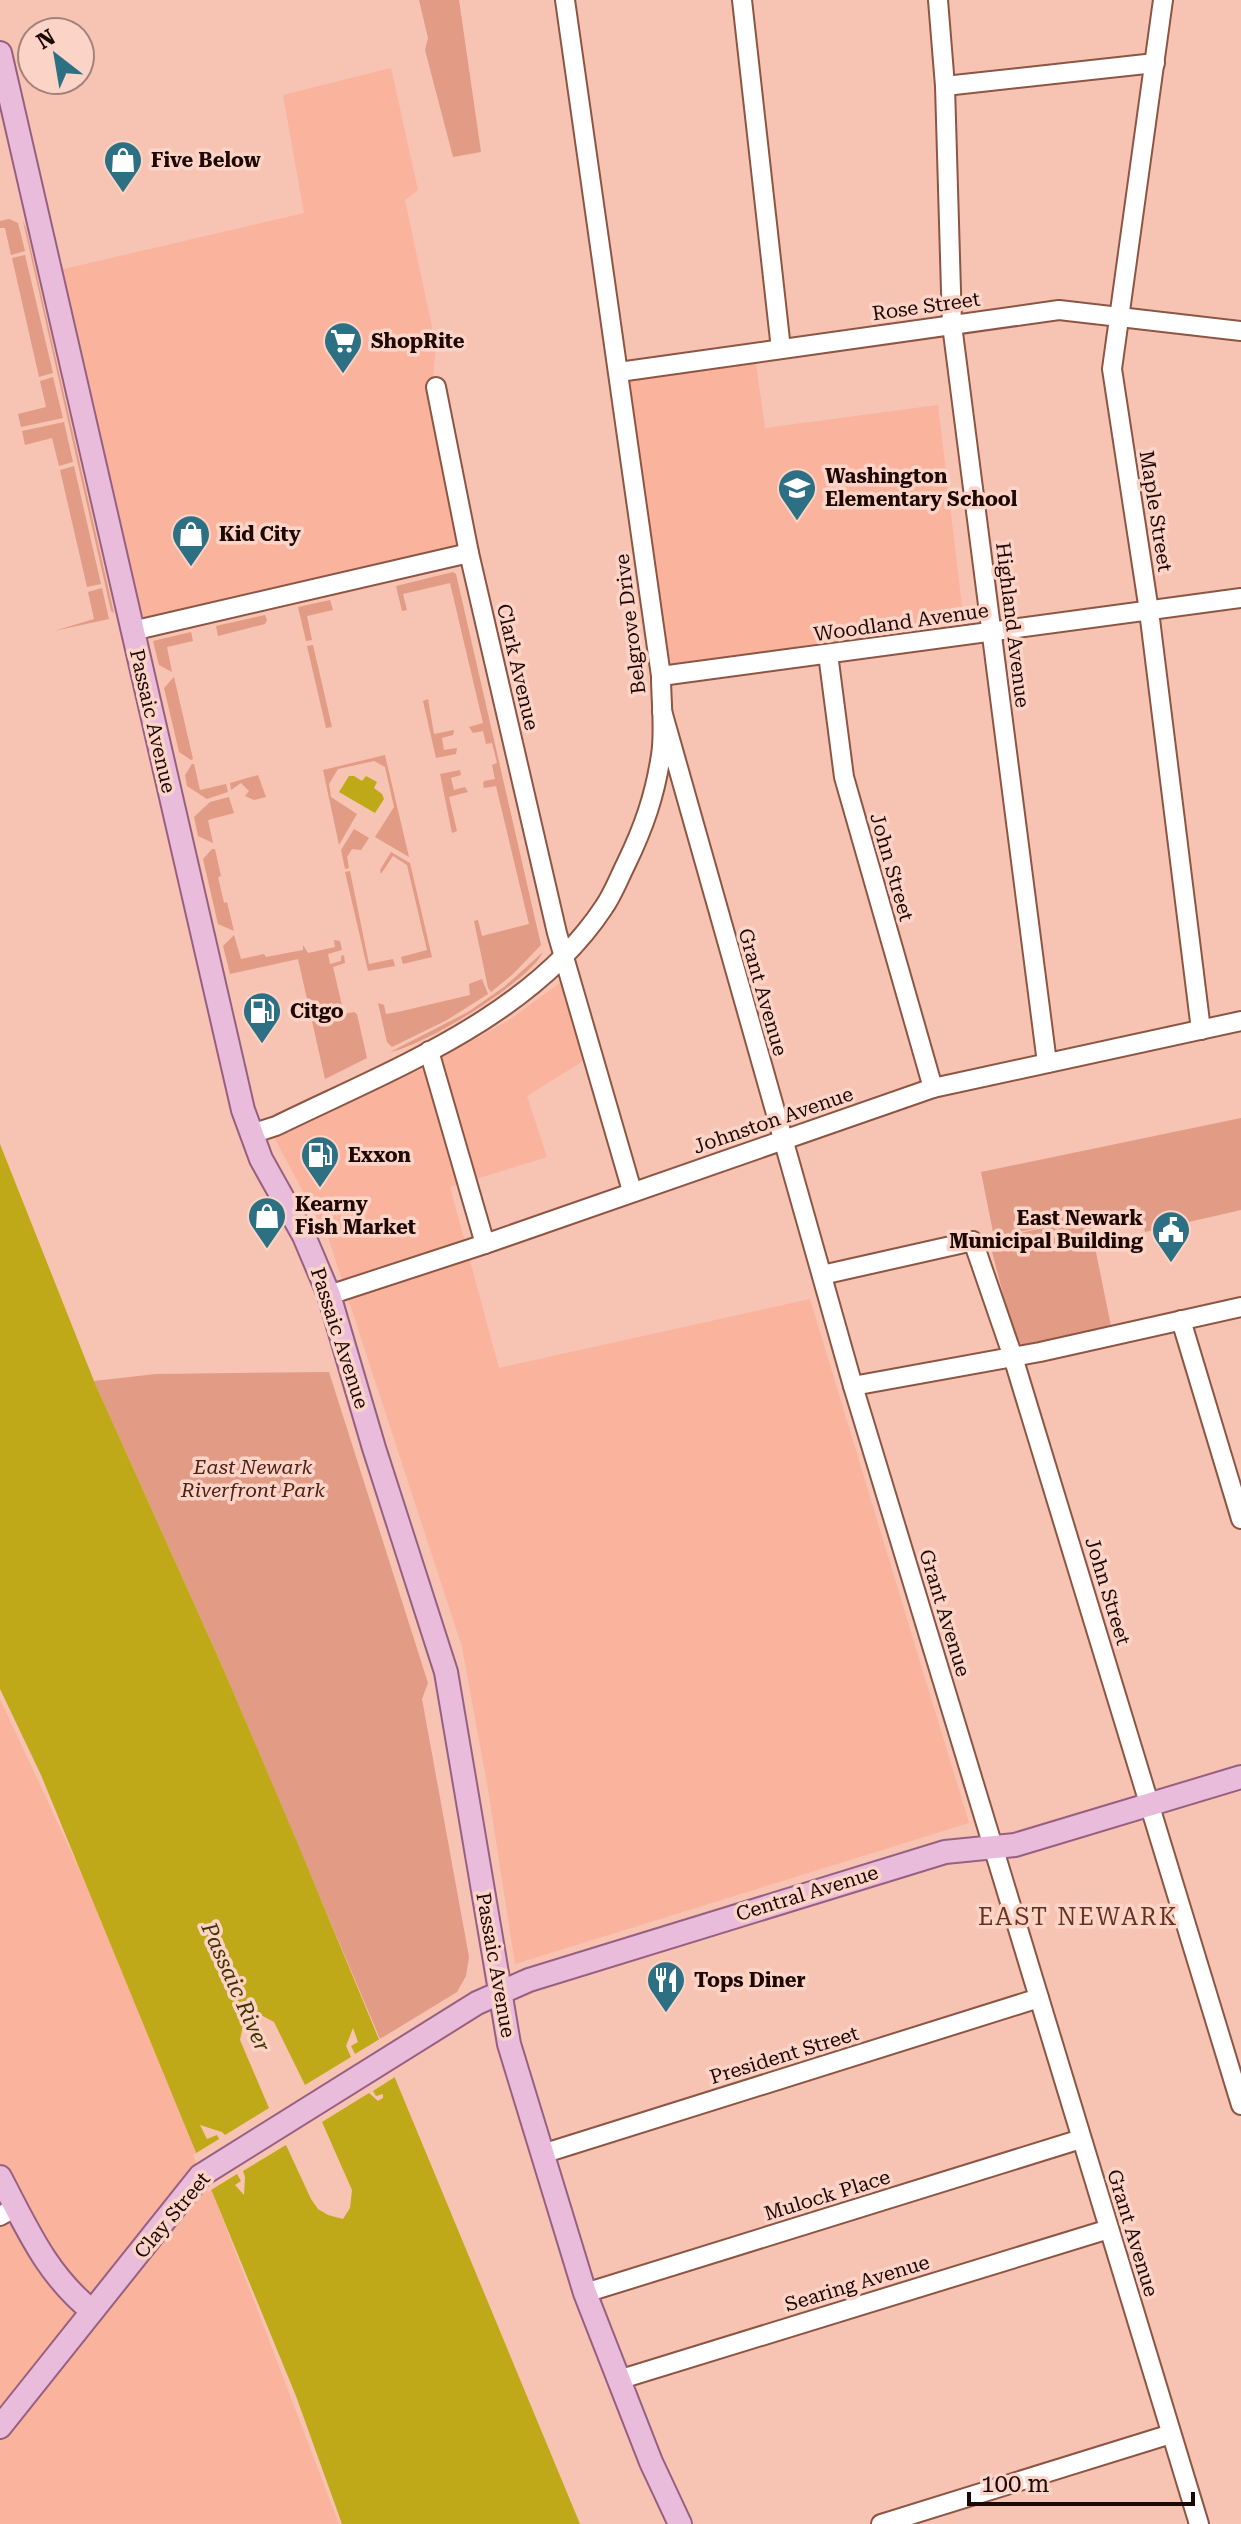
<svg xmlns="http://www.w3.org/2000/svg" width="1241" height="2524" font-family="'Roboto Serif',serif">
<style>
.built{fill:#fab39c}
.green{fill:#e29b85}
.water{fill:#c0a918}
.pier{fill:#f7c3b2}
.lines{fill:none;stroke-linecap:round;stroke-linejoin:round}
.minor-casing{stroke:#8d5543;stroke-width:22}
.major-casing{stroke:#986080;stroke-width:26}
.minor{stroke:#fff;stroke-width:18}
.major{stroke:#e9bcdc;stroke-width:22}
.labels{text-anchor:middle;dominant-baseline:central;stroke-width:7;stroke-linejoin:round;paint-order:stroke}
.poi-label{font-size:20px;font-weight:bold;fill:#1d0803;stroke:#fbd4c7;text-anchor:start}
.street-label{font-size:20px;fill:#1d0803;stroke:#fbd4c7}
.park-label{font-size:20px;font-style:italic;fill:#4d2113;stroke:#fbd4c7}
.water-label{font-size:22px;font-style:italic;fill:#3f3500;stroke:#fbd4c7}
.quarter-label{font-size:24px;letter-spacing:2px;fill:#673321;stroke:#fbd4c7}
</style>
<rect width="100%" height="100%" fill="#f7c3b2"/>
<g class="built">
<polygon points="391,68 418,190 405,200 436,346 432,388 473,556 135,634 51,272 304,213 283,95"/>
<polygon points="755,357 765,428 938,405 963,615 666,672 619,376"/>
<polygon points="564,980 596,1053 527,1096 547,1157 450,1187 499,1368 810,1299 969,1823 515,1964 488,1789 462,1647 329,1240 275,1139 424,1068 509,1020"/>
<polygon points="0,1699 95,1903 204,2170 339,2524 0,2524"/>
</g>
<g class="green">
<polygon points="419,0 459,0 481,152 453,157 425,50 428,38"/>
<polygon points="9,219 18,223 25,251 11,255 5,228 0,228 0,221"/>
<polygon points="23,221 26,228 114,613 111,611"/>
<polygon points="25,255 53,373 39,377 12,258"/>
<polygon points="53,377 63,418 21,427 18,414 46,407 40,381"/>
<polygon points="64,422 73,462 59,466 52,438 25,445 22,431"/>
<polygon points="74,466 101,584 87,587 60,470"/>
<polygon points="453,572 456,574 541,945 513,974 491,992 488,988 474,921 478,920 482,936 529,924 496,786 484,788 483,784 484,781 495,779 492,765 497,763 492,743 486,744 483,731 473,733 469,727 483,723 450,583 403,594 407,610 402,611 396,586"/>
<polygon points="102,588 109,619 54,631 94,619 88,592"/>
<polygon points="330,600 333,610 307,616 312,640 306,641 298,607"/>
<polygon points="265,615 267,620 265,624 218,636 216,626"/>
<polygon points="191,632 193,641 167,647 172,672 159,665 153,641"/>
<polygon points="313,645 332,727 326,728 307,646"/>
<polygon points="174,677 193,759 191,760 179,752 164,688"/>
<polygon points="428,699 434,734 454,730 453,735 442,738 444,750 457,748 456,754 436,758 423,701"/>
<polygon points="385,755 409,857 375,837 394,807 385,767 374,761 338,769 329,784 331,797 357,814 339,845 323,770"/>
<polygon points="192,764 194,764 200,790 226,784 228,792 207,799 187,786 185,775"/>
<polygon points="460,770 461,775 451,778 454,790 465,787 468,792 449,797 457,831 452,833 440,774"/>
<polygon points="258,775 266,797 254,800 245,796 249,791 241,783 231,790 230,783"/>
<polygon points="229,797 234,813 208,820 213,843 198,836 194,817 210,802"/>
<polygon points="354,829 369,838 361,850 352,849 347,857 349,868 345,869 341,850"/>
<polygon points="212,849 215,849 221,876 218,877 224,903 227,902 234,931 218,924 203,859"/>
<polygon points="391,852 410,863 432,957 403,964 401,957 427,950 407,865 393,856 381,874 380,870"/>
<polygon points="350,871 369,964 393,959 395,966 368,971 345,872"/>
<polygon points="234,935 241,959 264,954 266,957 303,950 303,945 308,953 335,947 334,940 340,941 342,950 328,954 330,964 341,961 341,956 344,955 345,963 333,967 344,1014 354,1012 357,1014 367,1058 325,1079 298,959 230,974 223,946"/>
<path d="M 543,952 C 530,981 424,1046 390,1052 L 468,1012 L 504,987 Z"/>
<polygon points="482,979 488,994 447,1020 392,1047 387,1042 378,1003 384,1005 386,1014 398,1012 470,995 469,984"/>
<polygon points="1241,1118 1241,1210 1145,1232 1140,1207 1089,1218 1112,1331 1017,1348 989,1240 1078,1220 994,1237 981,1172"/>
<polygon points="329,1372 428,1683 422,1699 469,1957 466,1976 457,1992 380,2039 223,1668 94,1381 156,1374"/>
</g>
<g class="water">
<polygon points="349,776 354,776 362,781 366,776 377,782 374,788 382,794 384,799 375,813 339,792"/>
<polygon points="0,1144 94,1381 223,1668 295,1837 580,2524 342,2524 296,2396 41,1775 0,1689"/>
</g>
<polygon class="pier" points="249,2013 259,2014 274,2022 305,2085 351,2057 346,2046 353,2028 358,2042 351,2046 355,2054 383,2037 398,2075 373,2091 376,2096 383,2094 383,2098 378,2101 369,2093 322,2122 352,2190 350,2208 343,2219 328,2215 318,2209 311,2199 286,2145 243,2171 245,2177 244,2195 235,2185 241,2181 237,2174 208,2192 193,2155 219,2139 217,2135 207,2139 200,2125 222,2132 225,2135 269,2108 240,2040 244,2020"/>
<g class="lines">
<defs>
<g id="minor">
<polyline points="742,0 781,349"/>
<polyline points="938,0 945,86 952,325 1047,1063"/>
<polyline points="1163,0 1112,369 1149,611 1201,1030"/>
<polyline points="945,86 1155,63"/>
<polyline points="619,372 1059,310 1241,331"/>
<polyline points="436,387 469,553 557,933 632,1191"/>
<polyline points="132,631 469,553"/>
<polyline points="828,654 844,777 933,1088"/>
<polyline points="661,676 1241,598"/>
<polyline points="662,711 853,1386 1199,2524"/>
<polyline points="429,1051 485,1244"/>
<path d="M 251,1134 L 276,1126 C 390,1070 531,1018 604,907 C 613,894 619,878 626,864 C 644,827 655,795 661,755 C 665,730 661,702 661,676 L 565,0"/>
<polyline points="822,1275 973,1241 1013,1357 1241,2105"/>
<polyline points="329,1295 485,1244 933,1088 1241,1021"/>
<polyline points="1181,1320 1241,1519"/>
<polyline points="853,1386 1040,1352 1241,1307"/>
<polyline points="542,2154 1039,1998"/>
<polyline points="0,2216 16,2207"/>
<polyline points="585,2293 1081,2139"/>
<polyline points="618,2380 1109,2229"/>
<polyline points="881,2524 1171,2434"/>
</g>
<g id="major">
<polyline points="0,53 243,1110 261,1159 304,1236 329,1295 374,1448 446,1672 509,2044 585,2293 651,2462 680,2524"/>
<path d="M 0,2177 C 27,2228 46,2274 92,2311"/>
<polyline points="0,2427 200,2176 477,2003 529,1980 945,1852 1015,1845 1241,1777"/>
</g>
</defs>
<use href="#minor" class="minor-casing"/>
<use href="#major" class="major-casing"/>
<use href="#minor" class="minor"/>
<use href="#major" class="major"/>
</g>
<defs>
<symbol id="shop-pin" viewBox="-11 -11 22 30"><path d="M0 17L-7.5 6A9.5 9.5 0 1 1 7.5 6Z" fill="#2e7083" stroke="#fbd4c7"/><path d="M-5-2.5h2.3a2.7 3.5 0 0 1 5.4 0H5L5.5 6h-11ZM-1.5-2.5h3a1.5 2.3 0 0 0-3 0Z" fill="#fff"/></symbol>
<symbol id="supermarket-pin" viewBox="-11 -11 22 30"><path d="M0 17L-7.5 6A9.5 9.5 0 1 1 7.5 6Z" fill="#2e7083" stroke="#fbd4c7"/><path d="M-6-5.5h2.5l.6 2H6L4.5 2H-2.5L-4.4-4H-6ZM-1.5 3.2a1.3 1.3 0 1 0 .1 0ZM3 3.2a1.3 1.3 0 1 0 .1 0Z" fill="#fff"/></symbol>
<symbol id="school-pin" viewBox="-11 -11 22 30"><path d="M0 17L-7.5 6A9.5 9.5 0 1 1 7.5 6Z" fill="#2e7083" stroke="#fbd4c7"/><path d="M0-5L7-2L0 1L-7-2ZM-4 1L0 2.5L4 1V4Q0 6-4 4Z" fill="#fff"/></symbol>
<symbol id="fuel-pin" viewBox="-11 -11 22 30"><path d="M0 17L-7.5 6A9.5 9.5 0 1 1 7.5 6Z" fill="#2e7083" stroke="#fbd4c7"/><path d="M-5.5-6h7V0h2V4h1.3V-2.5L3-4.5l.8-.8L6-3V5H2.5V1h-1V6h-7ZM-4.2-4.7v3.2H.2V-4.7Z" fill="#fff"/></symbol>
<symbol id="civic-pin" viewBox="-11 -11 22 30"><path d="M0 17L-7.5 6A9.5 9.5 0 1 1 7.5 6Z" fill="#2e7083" stroke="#fbd4c7"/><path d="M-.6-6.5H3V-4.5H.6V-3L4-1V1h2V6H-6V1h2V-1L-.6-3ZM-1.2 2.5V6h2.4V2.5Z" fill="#fff"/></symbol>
<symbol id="restaurant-pin" viewBox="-11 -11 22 30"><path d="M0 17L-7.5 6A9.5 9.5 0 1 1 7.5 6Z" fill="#2e7083" stroke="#fbd4c7"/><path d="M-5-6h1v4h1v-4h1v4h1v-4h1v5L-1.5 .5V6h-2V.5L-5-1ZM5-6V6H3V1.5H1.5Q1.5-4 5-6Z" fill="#fff"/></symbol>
</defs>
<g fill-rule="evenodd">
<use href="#shop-pin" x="101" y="138" width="44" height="60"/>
<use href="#supermarket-pin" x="321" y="319" width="44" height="60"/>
<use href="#school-pin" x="775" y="466" width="44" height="60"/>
<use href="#shop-pin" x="169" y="512" width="44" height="60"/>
<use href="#fuel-pin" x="240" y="989" width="44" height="60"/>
<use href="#fuel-pin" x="298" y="1133" width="44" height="60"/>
<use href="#shop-pin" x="245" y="1194" width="44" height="60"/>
<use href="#civic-pin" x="1149" y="1208" width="44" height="60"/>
<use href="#restaurant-pin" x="644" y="1958" width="44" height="60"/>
</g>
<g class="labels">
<g class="poi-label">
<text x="151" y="160">Five Below</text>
<text x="371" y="341">ShopRite</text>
<text x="825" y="476">Washington<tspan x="825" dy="23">Elementary School</tspan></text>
<text x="219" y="534">Kid City</text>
<text x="290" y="1011">Citgo</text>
<text x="348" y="1155">Exxon</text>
<text x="295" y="1204">Kearny<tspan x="295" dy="23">Fish Market</tspan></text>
<text x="1143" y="1218" text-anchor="end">East Newark<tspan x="1143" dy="23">Municipal Building</tspan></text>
<text x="694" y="1980">Tops Diner</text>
</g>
<g class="street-label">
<text transform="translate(926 306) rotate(-8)">Rose Street</text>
<text transform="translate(1156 511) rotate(81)">Maple Street</text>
<text transform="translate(901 622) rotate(-8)">Woodland Avenue</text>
<text transform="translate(630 624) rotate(-97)">Belgrove Drive</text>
<text transform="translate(1013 625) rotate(83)">Highland Avenue</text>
<text transform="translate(518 667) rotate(77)">Clark Avenue</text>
<text transform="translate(153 721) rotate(77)">Passaic Avenue</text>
<text transform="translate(892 867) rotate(74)">John Street</text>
<text transform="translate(763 992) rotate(74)">Grant Avenue</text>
<text transform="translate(773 1120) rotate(-19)">Johnston Avenue</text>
<text transform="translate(340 1338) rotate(72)">Passaic Avenue</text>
<text transform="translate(1108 1591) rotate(73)">John Street</text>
<text transform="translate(945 1613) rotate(73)">Grant Avenue</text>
<text transform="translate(807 1893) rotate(-17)">Central Avenue</text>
<text transform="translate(496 1965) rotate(80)">Passaic Avenue</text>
<text transform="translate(784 2055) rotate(-17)">President Street</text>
<text transform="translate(827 2195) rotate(-17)">Mulock Place</text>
<text transform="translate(172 2215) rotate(-50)">Clay Street</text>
<text transform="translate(1133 2233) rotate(73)">Grant Avenue</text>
<text transform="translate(857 2283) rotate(-17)">Searing Avenue</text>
</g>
<g class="park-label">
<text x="253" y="1467">East Newark<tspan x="253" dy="23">Riverfront Park</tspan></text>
</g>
<g class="water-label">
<text transform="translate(236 1987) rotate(66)">Passaic River</text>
</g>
<g class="quarter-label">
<text x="1078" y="1917">EAST NEWARK</text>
</g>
</g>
<g transform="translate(56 56) rotate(329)"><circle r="38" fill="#fbd4c7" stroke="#a28279" stroke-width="2"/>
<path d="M0-6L14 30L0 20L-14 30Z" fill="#2e7083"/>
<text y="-12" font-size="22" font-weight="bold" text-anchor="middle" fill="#1d0803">N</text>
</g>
<path d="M969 2492v12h224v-12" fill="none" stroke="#1d0803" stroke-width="4"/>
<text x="981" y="2492" font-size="24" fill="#1d0803" stroke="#fbd4c7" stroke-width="6" paint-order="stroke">100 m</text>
</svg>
